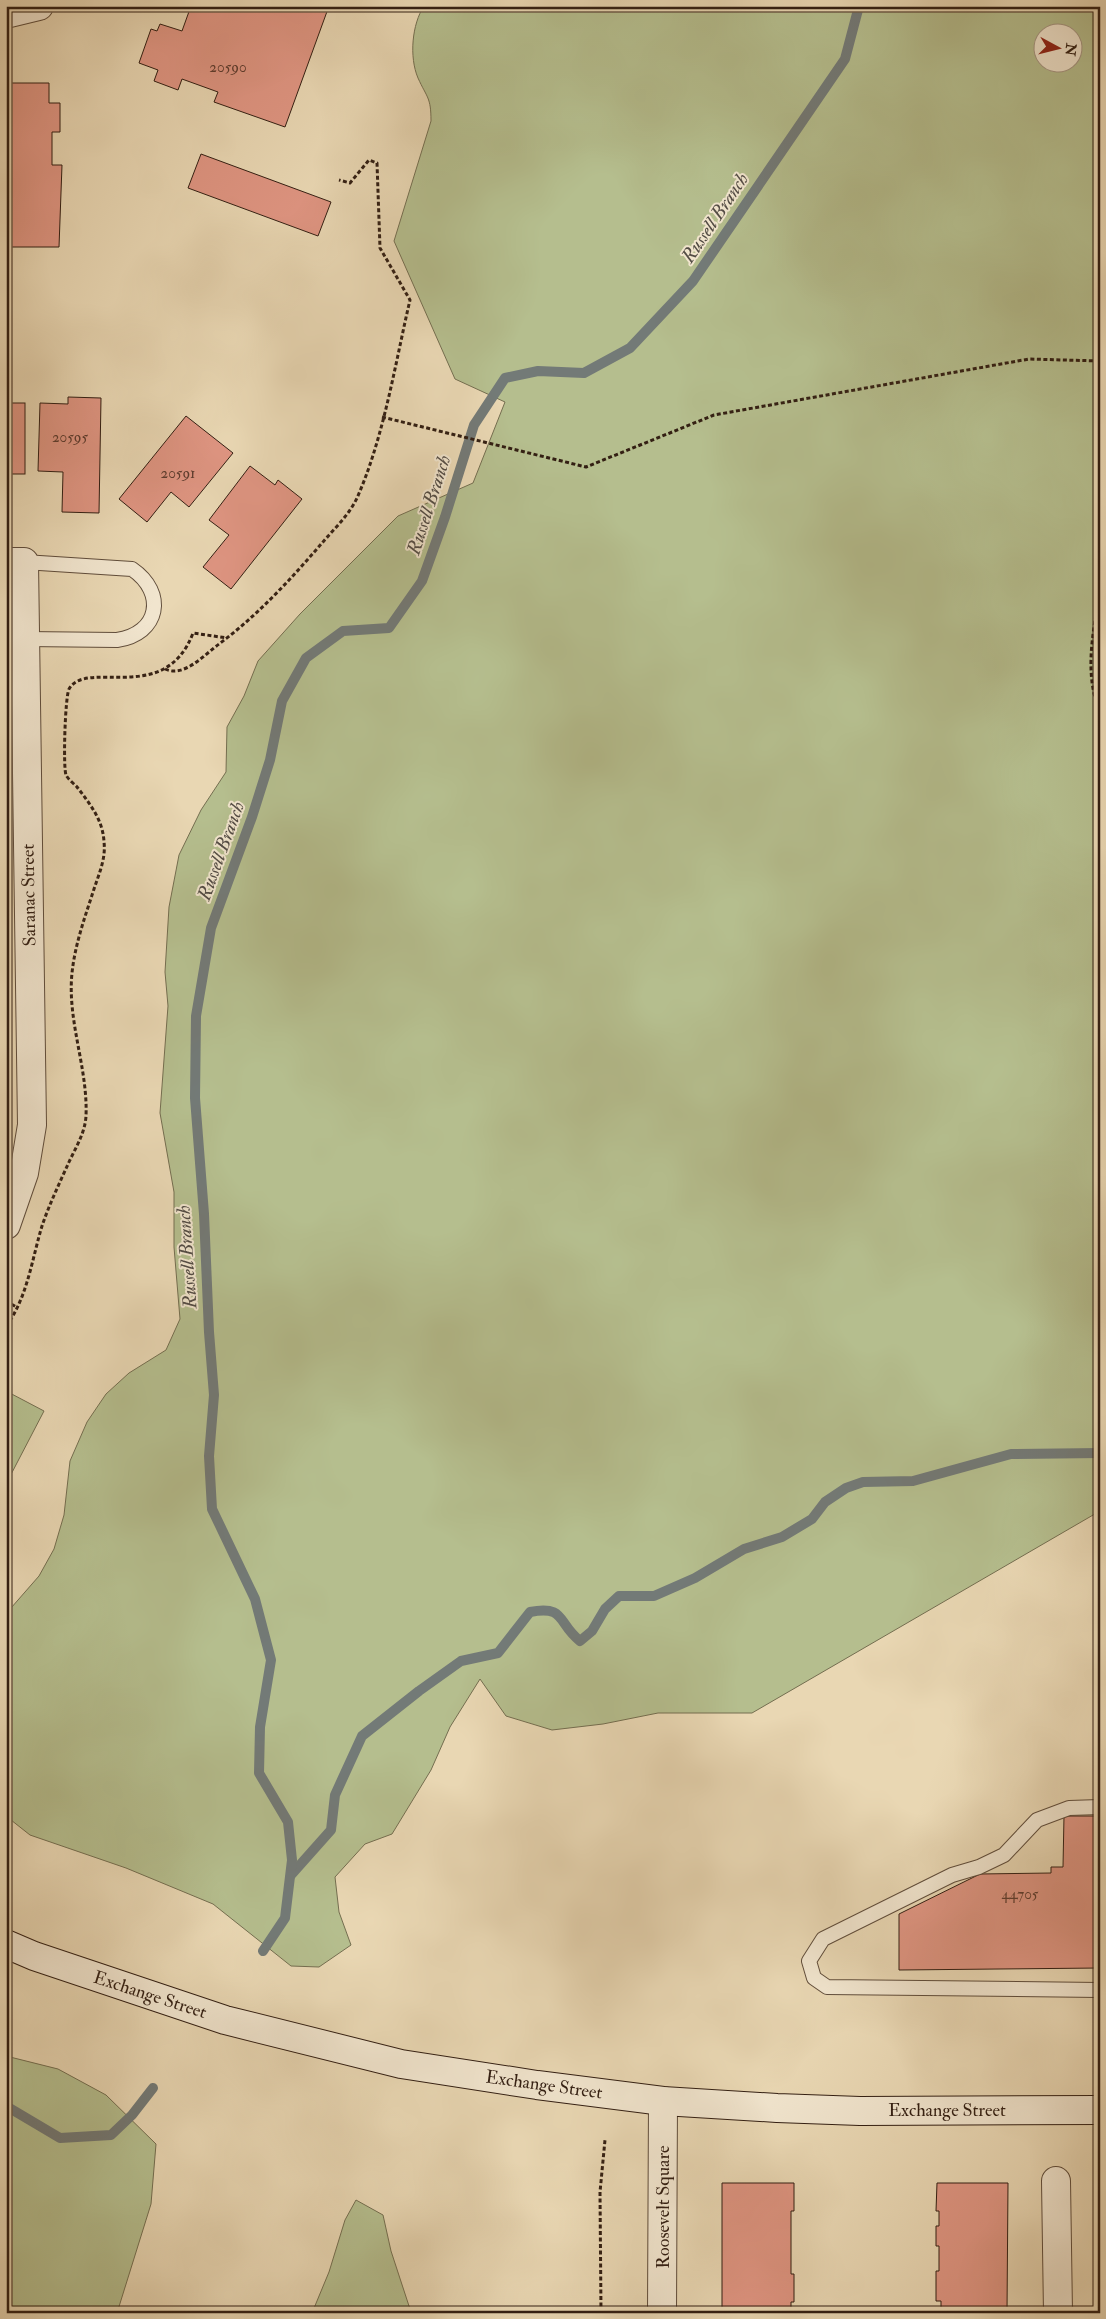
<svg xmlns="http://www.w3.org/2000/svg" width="1106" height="2319" font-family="'IM FELL Double Pica',serif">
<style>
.green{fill:#b5be8e;stroke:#746e50;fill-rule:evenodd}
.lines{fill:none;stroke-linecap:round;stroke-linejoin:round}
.stream{stroke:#737a77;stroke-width:10}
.building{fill:#df9582;stroke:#331f13}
.lane-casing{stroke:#604d3b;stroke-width:16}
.street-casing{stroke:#604d3b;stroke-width:30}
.secondary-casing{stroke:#331f13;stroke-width:30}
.path{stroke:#331f13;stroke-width:3;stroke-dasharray:4 2.5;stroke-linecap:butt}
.lane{stroke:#f1e5ce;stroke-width:14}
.street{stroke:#f1e5ce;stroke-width:28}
.secondary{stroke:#f1e5ce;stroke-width:28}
.labels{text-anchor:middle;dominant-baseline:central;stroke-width:4;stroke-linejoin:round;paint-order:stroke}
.number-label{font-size:15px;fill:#5e3c2f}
.street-label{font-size:18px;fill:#331f13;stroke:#f1e5ce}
.water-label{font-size:19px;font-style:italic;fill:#534c45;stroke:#f1e5ce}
</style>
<rect width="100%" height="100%" fill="#e9d7b3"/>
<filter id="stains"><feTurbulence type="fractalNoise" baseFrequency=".004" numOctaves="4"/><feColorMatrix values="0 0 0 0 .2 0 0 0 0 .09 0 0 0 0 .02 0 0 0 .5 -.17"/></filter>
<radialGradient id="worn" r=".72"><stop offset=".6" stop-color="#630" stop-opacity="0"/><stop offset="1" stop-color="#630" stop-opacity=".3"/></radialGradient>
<g class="green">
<path d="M 424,6 L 1100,6 L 1100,1511 L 752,1713 L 658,1713 L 603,1724 L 552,1730 L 506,1716 L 480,1679 L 450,1727 L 431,1770 L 392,1834 L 365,1844 L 335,1877 L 339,1912 L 351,1945 L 319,1967 L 291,1966 L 213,1904 L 126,1868 L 30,1835 L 11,1820 L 6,1794 L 6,1620 L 11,1608 L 39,1576 L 54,1549 L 64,1515 L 70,1461 L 87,1422 L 106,1394 L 129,1373 L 166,1350 L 180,1319 L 174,1247 L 174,1192 L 160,1113 L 168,1006 L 165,972 L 169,907 L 179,855 L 201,810 L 226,772 L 227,727 L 244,696 L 258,661 L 300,614 L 398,516 L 473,483 L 505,402 L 455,379 L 394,241 L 431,121 C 431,97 427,98 418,78 C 409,57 412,24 424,6 ZM 1044,32 L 1074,32 L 1074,62 L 1044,62 Z"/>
<polygon points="6,1391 44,1411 6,1484"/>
<polygon points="6,2056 58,2069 106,2095 156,2144 151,2204 117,2313 6,2313"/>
<polygon points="356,2200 383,2215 391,2251 409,2306 413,2313 312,2313 329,2272 345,2220"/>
</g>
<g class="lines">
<g class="stream">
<path d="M 291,1875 L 331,1830 L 335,1795 L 362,1736 L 419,1691 L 461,1661 L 498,1653 L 530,1612 C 566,1605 557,1623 580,1641 L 592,1631 L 605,1609 L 619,1596 L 654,1596 L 695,1578 L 744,1549 L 782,1537 L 812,1519 L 825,1502 L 846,1488 L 863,1482 L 913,1481 L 1011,1454 L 1100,1453"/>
<polyline points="263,1951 285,1918 292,1860 288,1822 259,1773 260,1727 271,1660 255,1599 212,1509 209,1456 214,1395 209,1332 204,1214 195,1098 196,1016 211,928 252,817 270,760 282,701 306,658 343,631 389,628 422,581 445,517 474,425 505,378 538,371 584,373 630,348 693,281 845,59 859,6"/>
<polyline points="6,2106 60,2138 111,2135 132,2115 153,2088"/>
</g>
</g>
<g class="building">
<polygon points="191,6 329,6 285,127 214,102 218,92 182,79 178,90 154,81 158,70 139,63 151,29 157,31 160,24 182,31"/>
<polygon points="11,83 49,83 49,103 60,103 60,132 52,132 52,165 62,165 59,247 8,247 6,242 6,91 11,91"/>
<polygon points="201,154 331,202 318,236 188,188"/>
<polygon points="68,397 101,398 99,513 62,512 63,472 38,471 40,403 68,404"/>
<rect x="6" y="403" width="19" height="71"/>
<polygon points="186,416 233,453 189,507 171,492 147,522 119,499"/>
<polygon points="250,466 275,485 278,480 302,499 231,589 203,567 229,535 209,520"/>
<polygon points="1064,1816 1100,1816 1100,1968 899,1970 899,1914 980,1874 1051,1873 1051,1867 1063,1867"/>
<polygon points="722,2183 794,2183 794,2211 791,2211 791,2274 794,2274 794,2302 791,2302 791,2311 795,2313 722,2313"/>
<polygon points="937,2183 1008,2183 1007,2313 941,2313 941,2301 936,2301 936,2271 939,2271 939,2246 936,2246 936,2226 939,2226 939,2211 936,2211"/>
</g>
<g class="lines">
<defs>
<g id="lane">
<path d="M 24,562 L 132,569 C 167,593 159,634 117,640 L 25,639"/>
<polyline points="1100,1807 1069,1808 1037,1820 1004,1855 979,1867 952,1875 823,1939 809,1961 814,1978 827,1987 1100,1990"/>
</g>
<g id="street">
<polyline points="6,14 39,6"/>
<polyline points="6,562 24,562 32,1125 24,1173 6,1225"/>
<polyline points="1056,2181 1058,2313"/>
<polyline points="662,2313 663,2101"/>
</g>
<polyline id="secondary" points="6,1944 34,1956 225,2020 401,2064 537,2085 663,2101 777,2108 860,2111 1100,2110"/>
</defs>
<use href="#lane" class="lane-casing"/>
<use href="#street" class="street-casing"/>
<use href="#secondary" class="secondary-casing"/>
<g class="path">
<polyline points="382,417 586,467 714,415 1029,359 1100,361"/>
<path d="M 1100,589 C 1094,630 1083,672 1100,712"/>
<path d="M 165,669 C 184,678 204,655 219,644 C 258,615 291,579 322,543 C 334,529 349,515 357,498 C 384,437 395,364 410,300 L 380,248 L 377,163 L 369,160 L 350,183 L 339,180"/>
<polyline points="6,1301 18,1308"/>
<path d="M 6,1326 C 27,1299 32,1259 42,1226 C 49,1205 60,1182 69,1162 C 76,1147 85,1133 86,1116 C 88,1068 67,1021 72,973 C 75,944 85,917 94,889 C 99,874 106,858 104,842 C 103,820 90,804 77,787 C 74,784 68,779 66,775 C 63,767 65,698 69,689 C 87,658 165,707 193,633 L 227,638"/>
<polyline points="601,2313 600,2192 605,2140"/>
</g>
<use href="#lane" class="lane"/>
<use href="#street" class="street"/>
<use href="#secondary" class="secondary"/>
</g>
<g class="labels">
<g class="number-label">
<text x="228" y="67">20590</text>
<text x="70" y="437">20595</text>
<text x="178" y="473">20591</text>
<text x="1020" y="1894">44705</text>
</g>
<g class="street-label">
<text transform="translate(29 895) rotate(-91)">Saranac Street</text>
<text transform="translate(150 1995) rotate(18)">Exchange Street</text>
<text transform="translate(544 2085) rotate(8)">Exchange Street</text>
<text x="947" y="2110">Exchange Street</text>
<text transform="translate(663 2207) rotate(-90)">Roosevelt Square</text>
</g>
<g class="water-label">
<text transform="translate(715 218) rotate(-56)">Russell Branch</text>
<text transform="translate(429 505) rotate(-72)">Russell Branch</text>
<text transform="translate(221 851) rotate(-70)">Russell Branch</text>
<text transform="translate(187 1257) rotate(-94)">Russell Branch</text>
</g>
</g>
<rect width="1106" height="2319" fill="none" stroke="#e9d7b3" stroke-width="25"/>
<rect x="8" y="8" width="1091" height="2304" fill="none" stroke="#331f13" stroke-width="2.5"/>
<rect x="12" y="12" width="1081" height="2294" fill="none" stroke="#331f13"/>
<g transform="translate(1058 48) rotate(97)"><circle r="24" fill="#f1e5ce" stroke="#a59683"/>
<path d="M0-4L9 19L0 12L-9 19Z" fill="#8f2418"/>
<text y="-8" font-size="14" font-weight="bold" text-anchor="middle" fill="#331f13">N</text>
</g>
<rect width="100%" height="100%" filter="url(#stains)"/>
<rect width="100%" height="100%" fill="url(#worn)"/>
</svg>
